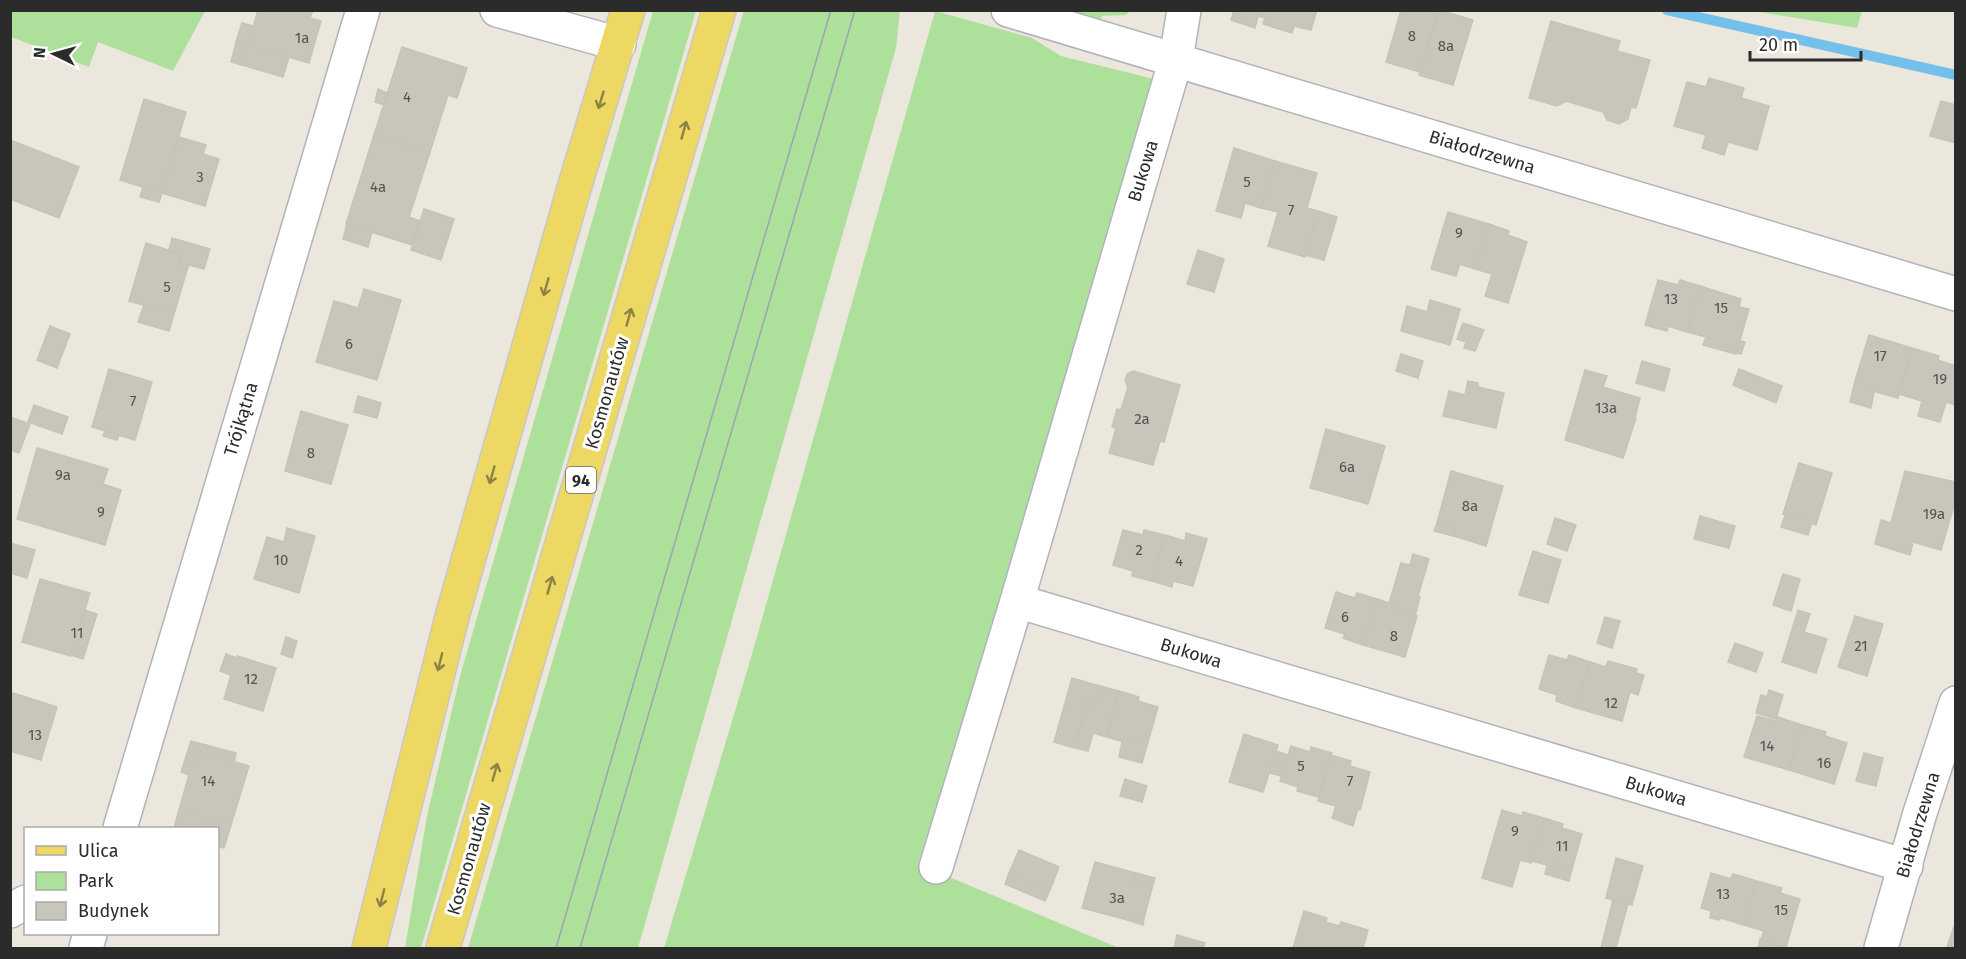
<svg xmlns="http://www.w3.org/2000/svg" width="1966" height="959" font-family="'Fira Sans',sans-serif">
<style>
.green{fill:#ade19b}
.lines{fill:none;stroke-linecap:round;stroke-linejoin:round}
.stream{stroke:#73c0eb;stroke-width:10}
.building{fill:#c8c5bb;stroke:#c7c3b7;stroke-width:1.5}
.minor-casing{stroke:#b1b2be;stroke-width:36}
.major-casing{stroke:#c8c8c8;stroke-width:36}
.minor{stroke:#fff;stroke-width:33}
.major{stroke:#ecd862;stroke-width:33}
.tram{stroke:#a0a1b4;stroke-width:1.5}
.oneway{stroke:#8c8246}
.labels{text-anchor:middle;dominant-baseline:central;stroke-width:6;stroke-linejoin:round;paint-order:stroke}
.number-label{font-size:15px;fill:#52524f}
.shield{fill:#fff;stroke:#6b6b6b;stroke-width:1.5}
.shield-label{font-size:16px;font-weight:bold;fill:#2b2b2b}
.street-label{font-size:18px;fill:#2b2b2b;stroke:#fff}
</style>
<rect width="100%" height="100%" fill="#ece7dd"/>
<g class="green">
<polygon points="744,10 900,11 896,48 638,948 468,948"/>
<polygon points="10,11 11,10 205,11 173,71 98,42 89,67 11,37"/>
<polygon points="653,11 696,11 421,948 405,948 427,816 460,676"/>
<path d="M 935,11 L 1032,38 L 1061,56 L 1154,79 C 1079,342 1001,604 918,864 L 1119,948 L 664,948 L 750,661 Z"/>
<polygon points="1052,11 1131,11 1125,15 1102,16 1099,24"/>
<polygon points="1753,11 1862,11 1857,28"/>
</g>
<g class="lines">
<polyline class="stream" points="1667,10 1956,75"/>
</g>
<g class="building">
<polygon points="258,10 313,10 310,18 321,21 309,63 248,45"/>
<polygon points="1234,10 1317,10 1311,30 1294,26 1292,33 1263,24 1265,18 1258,16 1255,28 1231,20"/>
<polygon points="1401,10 1439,10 1420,72 1386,62"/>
<polygon points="1439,10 1473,20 1453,85 1419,75"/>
<polygon points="1551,21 1620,41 1617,51 1650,60 1636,108 1631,107 1628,119 1619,124 1607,120 1603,112 1566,101 1557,106 1529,98"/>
<polygon points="242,23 253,26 248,45 236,42"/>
<polygon points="236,42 248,45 242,65 231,62"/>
<polygon points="248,45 289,57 283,77 242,65"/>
<polygon points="402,47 467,68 457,98 448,95 430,152 374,135"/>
<polygon points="1709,78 1744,88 1741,98 1769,106 1757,150 1728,142 1724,155 1702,148 1706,135 1674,126 1687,82 1706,87"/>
<polygon points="378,89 387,93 384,105 375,102"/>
<polygon points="144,99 186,112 162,193 120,180"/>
<polygon points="1941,101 1956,105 1956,143 1930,136"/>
<polygon points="374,135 430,152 409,217 420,221 412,245 346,224"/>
<polygon points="179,137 206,145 203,154 219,159 205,206 162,193"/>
<polygon points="10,140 79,167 59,218 10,199"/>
<polygon points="1234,148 1275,161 1261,208 1245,203 1241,218 1216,211"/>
<polygon points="1275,161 1317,173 1307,208 1318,211 1305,257 1268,246 1278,212 1261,208"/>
<polygon points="143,187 162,193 159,202 140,197"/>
<polygon points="424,209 454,219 441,260 411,250"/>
<polygon points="1318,211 1337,217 1324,260 1305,255"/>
<polygon points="1448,212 1489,224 1475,269 1460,264 1456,276 1431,269"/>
<polygon points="347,224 372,232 368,247 343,239"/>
<polygon points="1489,224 1509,231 1508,235 1527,242 1508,303 1485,296 1492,274 1475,269"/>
<polygon points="172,238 210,249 204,269 189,265 187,270 177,267 181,254 169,250"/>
<polygon points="146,243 181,254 177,267 187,270 174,314 129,301"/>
<polygon points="1198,250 1224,259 1214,292 1187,284"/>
<polygon points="1658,280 1678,285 1680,280 1700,286 1687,332 1668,326 1667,331 1645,325"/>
<polygon points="1700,286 1741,299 1739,307 1749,309 1736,354 1703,345 1706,337 1687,332"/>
<polygon points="364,289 401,300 377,380 316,362 334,301 358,308"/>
<polygon points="1430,300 1460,309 1450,345 1401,331 1407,306 1427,312"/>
<polygon points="144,305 174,314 169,331 138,322"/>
<polygon points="1463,323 1484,330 1475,351 1464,348 1466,342 1457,339"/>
<polygon points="50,326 70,334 57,368 37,360"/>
<polygon points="1869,335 1912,348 1898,398 1876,392 1875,387 1855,381"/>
<polygon points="1737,340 1745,342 1741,354 1734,352"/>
<polygon points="1912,348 1939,356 1938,360 1956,366 1956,405 1946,402 1940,422 1918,416 1922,401 1899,394"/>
<polygon points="1401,354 1423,361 1418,378 1396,371"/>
<polygon points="1642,361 1670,369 1664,391 1636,383"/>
<polygon points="109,369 152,382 135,440 92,427"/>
<polygon points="1739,369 1782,386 1776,403 1733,385"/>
<polygon points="1585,370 1607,376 1603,387 1640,398 1635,417 1636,418 1623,458 1565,440"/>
<polygon points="1133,371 1180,385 1164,442 1160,441 1153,465 1109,453 1116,428 1112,427 1117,409 1121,410 1128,387 1125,381 1127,374"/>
<polygon points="1468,381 1478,383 1478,387 1504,393 1496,428 1443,416 1449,391 1465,395"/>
<polygon points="1855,381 1875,387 1871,408 1850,402"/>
<polygon points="358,396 381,403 377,418 354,412"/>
<polygon points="34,405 68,417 62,434 28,422"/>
<polygon points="301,411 348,425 331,484 285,471"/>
<polygon points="10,417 30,424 19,453 10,450"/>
<polygon points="1326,429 1385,446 1368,504 1310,488"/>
<polygon points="105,431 119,435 117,440 103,436"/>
<polygon points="37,448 108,469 103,484 121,490 105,545 17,519"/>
<polygon points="1799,463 1832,473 1816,525 1783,514"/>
<polygon points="1451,471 1503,486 1486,546 1454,536 1456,529 1437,523"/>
<polygon points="1905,471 1956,482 1956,499 1941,550 1913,542 1910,555 1875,544 1881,520 1891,523"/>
<polygon points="1786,513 1812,522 1808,535 1781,527"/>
<polygon points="1700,516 1735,526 1729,548 1694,539"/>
<polygon points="1555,518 1576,525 1567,551 1547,544"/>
<polygon points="1437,523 1456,529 1454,536 1434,531"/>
<polygon points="287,528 315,536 299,593 254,579 267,537 284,542"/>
<polygon points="1123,530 1143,535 1144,530 1165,535 1152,581 1132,576 1133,571 1113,565"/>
<polygon points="1186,533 1207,539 1193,586 1173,581 1172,587 1152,581 1165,535 1185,541"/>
<polygon points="10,543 35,550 27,578 10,573"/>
<polygon points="1533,551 1561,560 1548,603 1519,595"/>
<polygon points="1413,554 1429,559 1418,596 1420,597 1415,616 1396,610 1398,606 1389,603 1401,563 1410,565"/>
<polygon points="1783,574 1800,579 1791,611 1773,605"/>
<polygon points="40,579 90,593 71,656 22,642"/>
<polygon points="1336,592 1355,598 1357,593 1377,599 1363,645 1343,638 1345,634 1325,628"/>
<polygon points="1377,599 1398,606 1396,610 1417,616 1405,657 1363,645"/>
<polygon points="85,610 97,614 83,659 71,655"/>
<polygon points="1798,610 1810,614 1804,632 1827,639 1816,673 1782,662"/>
<polygon points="1855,616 1883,624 1867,676 1838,667"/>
<polygon points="1605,617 1620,621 1612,648 1597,643"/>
<polygon points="286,637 297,641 292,658 281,654"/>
<polygon points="1735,643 1763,653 1756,672 1728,662"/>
<polygon points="226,654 236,658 237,656 276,668 263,711 224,699 231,675 220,671"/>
<polygon points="1549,655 1567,660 1569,655 1590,662 1576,708 1556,701 1557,695 1539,689"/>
<polygon points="1608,661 1637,669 1636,673 1644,675 1638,695 1630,692 1622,721 1576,708 1590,662 1606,667"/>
<polygon points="1072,678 1100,686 1095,706 1086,703 1075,748 1054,742"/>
<polygon points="1100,686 1119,691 1107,737 1093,733 1088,751 1075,748 1086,703 1095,706"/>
<polygon points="1769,690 1783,695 1776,719 1756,713 1761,695 1767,697"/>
<polygon points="1119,691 1139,697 1138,701 1158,707 1148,742 1128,737 1127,743 1107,737"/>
<polygon points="13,693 57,707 41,760 10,751 10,701"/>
<polygon points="1757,716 1776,721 1778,717 1802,725 1789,770 1744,757"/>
<polygon points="1802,725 1826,732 1825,736 1847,743 1834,784 1789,770"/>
<polygon points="1244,734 1278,745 1263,792 1229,782"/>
<polygon points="1128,737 1148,742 1142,763 1119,757 1122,742 1127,743"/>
<polygon points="191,741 236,753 234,762 196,750 189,775 181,772"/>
<polygon points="1291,746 1310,752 1311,747 1332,753 1319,797 1297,791 1298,787 1280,781"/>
<polygon points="196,750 249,766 231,825 179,810"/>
<polygon points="1276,751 1288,755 1282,776 1269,773"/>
<polygon points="1864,753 1883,758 1876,786 1856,781"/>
<polygon points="1331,755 1351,761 1350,766 1370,772 1361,807 1360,810 1358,809 1353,826 1332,818 1336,806 1318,801"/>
<polygon points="1125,779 1147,786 1142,802 1120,796"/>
<polygon points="179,810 231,825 224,848 218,846 218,828 174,828"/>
<polygon points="1502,810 1522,816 1523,812 1544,818 1531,863 1520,860 1512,887 1482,878"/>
<polygon points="1544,818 1563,824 1562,828 1582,834 1572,869 1552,863 1551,866 1531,861"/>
<polygon points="1019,850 1059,867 1050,890 1009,873"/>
<polygon points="1616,858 1643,866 1632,905 1606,898"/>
<polygon points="1095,862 1136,873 1133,882 1152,888 1144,918 1125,913 1124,919 1082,908"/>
<polygon points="1552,863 1572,869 1569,881 1545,874 1547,865 1551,866"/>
<polygon points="1009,873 1050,890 1045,901 1005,884"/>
<polygon points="1136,873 1155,878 1152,888 1133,882"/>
<polygon points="1711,873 1731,879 1733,874 1757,881 1744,925 1721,918 1719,920 1710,918 1711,911 1701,908"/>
<polygon points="1757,881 1782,888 1780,893 1800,899 1786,947 1761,940 1764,931 1744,925"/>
<polygon points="1613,900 1628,904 1616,948 1601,948"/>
<polygon points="1304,911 1327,918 1326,922 1339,926 1341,922 1368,930 1363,948 1293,948"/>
<polygon points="1125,913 1144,918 1143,925 1124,919"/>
<polygon points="1956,921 1956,948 1947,948 1948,944"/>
<polygon points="1177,935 1205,943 1203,948 1174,948"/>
<polygon points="1760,939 1786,947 1787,947 1758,948"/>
</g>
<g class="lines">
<defs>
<g id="minor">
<polyline points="497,10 619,44"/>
<polyline points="1008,10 1956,294"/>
<polyline points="1184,10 1176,59 1017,601 1906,866"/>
<polyline points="120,828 363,10"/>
<polyline points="936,867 1017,601"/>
<polyline points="10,911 26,902"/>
<polyline points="86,948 90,934"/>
<polyline points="1881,948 1920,813 1956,703"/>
</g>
<g id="major">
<polyline points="369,948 452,617 573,192 628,10"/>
<polyline points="443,948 719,10"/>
</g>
</defs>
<use href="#minor" class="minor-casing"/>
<use href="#major" class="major-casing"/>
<use href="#minor" class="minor"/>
<use href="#major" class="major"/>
<g class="tram">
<polyline points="556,948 831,10"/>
<polyline points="580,948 855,10"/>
</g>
</g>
<defs><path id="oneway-shaft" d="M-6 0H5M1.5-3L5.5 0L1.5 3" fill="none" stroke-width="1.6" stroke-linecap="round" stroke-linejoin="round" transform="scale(1.5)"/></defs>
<g class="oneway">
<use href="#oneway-shaft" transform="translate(601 100) rotate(107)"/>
<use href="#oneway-shaft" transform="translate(684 130) rotate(-74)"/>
<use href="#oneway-shaft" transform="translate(546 287) rotate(106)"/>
<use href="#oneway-shaft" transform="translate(629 317) rotate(-74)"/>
<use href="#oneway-shaft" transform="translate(492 475) rotate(106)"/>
<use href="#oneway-shaft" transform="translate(550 585) rotate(-74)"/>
<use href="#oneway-shaft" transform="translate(440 662) rotate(104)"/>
<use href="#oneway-shaft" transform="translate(495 772) rotate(-74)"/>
<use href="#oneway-shaft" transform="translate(382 898) rotate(104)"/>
</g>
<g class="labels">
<g class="number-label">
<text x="1412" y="36">8</text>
<text x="302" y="38">1a</text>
<text x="1446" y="46">8a</text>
<text x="407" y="97">4</text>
<text x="200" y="177">3</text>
<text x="1247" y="182">5</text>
<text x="378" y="187">4a</text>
<text x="1291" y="210">7</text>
<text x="1459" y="233">9</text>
<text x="167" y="287">5</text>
<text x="1671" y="299">13</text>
<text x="1721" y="308">15</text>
<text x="349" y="344">6</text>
<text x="1880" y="356">17</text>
<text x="1940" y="379">19</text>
<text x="133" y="401">7</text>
<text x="1606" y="408">13a</text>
<text x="1142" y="419">2a</text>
<text x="311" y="453">8</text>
<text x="1347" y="467">6a</text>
<text x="63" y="475">9a</text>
<text x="1470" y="506">8a</text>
<text x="101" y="512">9</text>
<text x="1934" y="514">19a</text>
<text x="1139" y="550">2</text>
<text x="281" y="560">10</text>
<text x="1179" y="561">4</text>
<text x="1345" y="617">6</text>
<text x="77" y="633">11</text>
<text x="1394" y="636">8</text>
<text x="1861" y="646">21</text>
<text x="251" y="679">12</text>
<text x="1611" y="703">12</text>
<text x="35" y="735">13</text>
<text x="1767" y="746">14</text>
<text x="1824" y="763">16</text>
<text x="1301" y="766">5</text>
<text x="208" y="781">14</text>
<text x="1350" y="781">7</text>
<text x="1515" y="831">9</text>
<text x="1562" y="846">11</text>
<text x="1723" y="894">13</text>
<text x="1117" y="898">3a</text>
<text x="1781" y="910">15</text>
</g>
<rect class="shield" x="566" y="467" width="30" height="26" rx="4.5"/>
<g class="shield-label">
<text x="581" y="480">94</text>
</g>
<g class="street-label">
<text transform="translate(1482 152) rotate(17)">Białodrzewna</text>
<text transform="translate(1143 171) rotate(-73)">Bukowa</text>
<text transform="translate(607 393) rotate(-74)">Kosmonautów</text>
<text transform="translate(241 419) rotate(-73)">Trójkątna</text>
<text transform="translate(1191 653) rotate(17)">Bukowa</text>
<text transform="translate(1656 791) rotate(17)">Bukowa</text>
<text transform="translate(1918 825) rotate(-73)">Białodrzewna</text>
<text transform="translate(469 859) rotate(-74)">Kosmonautów</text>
</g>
</g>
<rect width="1966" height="959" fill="none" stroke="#2b2b2b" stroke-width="24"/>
<rect x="24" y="827" width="195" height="108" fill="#ffffff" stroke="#aaaaaa" stroke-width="1.5"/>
<rect x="36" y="846" width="30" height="9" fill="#ecd862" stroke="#aaaaaa" stroke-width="1.5"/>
<text x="78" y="857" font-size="18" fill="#2b2b2b">Ulica</text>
<rect x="36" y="872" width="30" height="18" fill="#ade19b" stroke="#aaaaaa" stroke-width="1.5"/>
<text x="78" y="887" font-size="18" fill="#2b2b2b">Park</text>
<rect x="36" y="902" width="30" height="18" fill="#c8c5bb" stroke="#aaaaaa" stroke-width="1.5"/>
<text x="78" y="917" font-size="18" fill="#2b2b2b">Budynek</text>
<g transform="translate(54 54) rotate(275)" stroke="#ffffff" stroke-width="4.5" paint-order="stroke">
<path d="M0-4.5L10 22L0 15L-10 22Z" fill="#2b2b2b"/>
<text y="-9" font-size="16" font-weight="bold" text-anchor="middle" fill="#2b2b2b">N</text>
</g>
<path d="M1750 51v9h111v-9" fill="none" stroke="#2b2b2b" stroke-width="3"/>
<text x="1759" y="51" font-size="18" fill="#2b2b2b" stroke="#ffffff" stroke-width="4.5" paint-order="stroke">20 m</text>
</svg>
